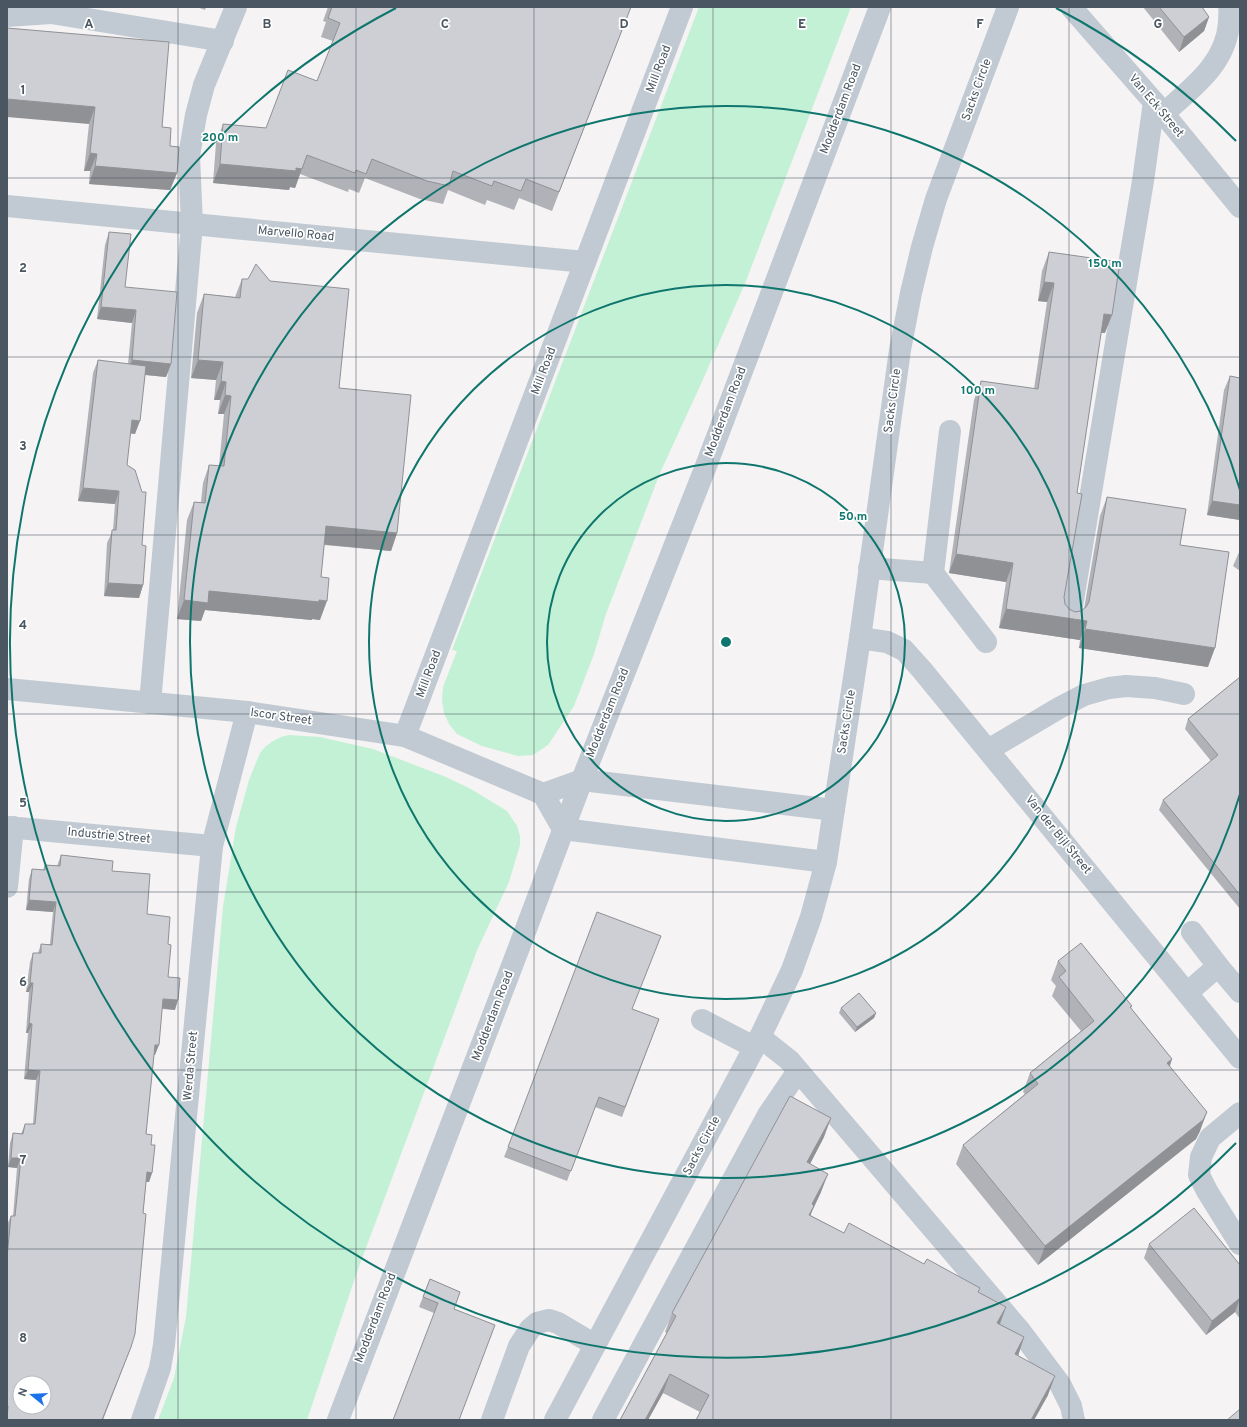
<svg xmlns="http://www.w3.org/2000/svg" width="1247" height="1427" font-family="Overpass,sans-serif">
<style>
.green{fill:#c3f1d5}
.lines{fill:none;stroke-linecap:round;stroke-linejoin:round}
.minor{stroke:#c1cad2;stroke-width:22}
.wall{fill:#b0b2b7}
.shaded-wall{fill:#909195}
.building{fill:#cdcfd5;stroke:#909195;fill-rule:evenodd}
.grid{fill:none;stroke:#4a5661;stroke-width:1;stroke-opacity:0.55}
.ring{fill:none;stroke:#0f766e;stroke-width:2}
.labels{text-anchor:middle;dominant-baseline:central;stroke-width:3.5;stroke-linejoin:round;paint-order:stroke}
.street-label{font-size:12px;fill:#4a5661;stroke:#fff}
.grid-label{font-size:13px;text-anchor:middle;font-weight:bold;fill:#4a5661;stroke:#fff;stroke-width:3.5;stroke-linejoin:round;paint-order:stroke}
.centre{fill:#0f766e;stroke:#fff;stroke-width:2}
.ring-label{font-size:12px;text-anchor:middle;font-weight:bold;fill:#0f766e;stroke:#fff;stroke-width:3.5;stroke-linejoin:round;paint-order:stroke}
</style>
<rect width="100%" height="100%" fill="#f5f3f3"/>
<g class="green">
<polygon points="699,7 851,7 746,281 701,384 660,473 606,614 594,654 574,706 548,745 533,755 518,756 482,746 457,734 449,724 444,713 442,700 443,687 457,651 452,650"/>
<polygon points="289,735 320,737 373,749 446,777 471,789 507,811 517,826 520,836 520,845 509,882 478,948 357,1272 307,1420 158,1420 174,1378 186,1317 223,907 236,827 249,780 260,753 265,747 273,741 281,737"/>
</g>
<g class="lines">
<g class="minor">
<polyline points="1071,7 1154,102 1240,207"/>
<polyline points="7,16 51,13 223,41"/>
<path d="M 1163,114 C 1192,88 1226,64 1229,23 C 1229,17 1230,12 1229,7"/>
<polyline points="7,206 585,262"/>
<polyline points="869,568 933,573 950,431"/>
<polyline points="933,573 986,642"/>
<polyline points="1070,618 1143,181 1154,102"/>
<polyline points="860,638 887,642 904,650 922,670 1240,1058"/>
<polyline points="7,689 247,712 405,736 543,794 563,829"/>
<polyline points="150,703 192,224 189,156 196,115 204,85 236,7"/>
<polyline points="405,736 682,7"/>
<polyline points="988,750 1059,708 1084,695 1109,688 1126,686 1155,688 1184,694"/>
<polyline points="543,794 582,780 834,810"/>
<polyline points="7,827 212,846"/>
<polyline points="563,829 826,862"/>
<polyline points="7,887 13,827"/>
<polyline points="1192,932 1218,966"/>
<polyline points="1187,993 1218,966 1240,992"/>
<polyline points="702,1020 754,1047"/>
<polyline points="760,1037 789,1060 1021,1332 1060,1384 1071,1406 1074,1420"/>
<polyline points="1240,1113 1210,1138 1201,1157 1199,1175 1207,1191 1240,1244"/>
<polyline points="142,1420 160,1368 164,1345 212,846 247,712"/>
<polyline points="338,1420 523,937 582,780 706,466 880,7"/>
<polyline points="492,1420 519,1346 530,1329 537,1323 549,1320 558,1323 595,1345"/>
<polyline points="555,1420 760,1037 792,970 811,917 826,862 860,638 900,350 911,293 922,247 936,199 1008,7"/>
<polyline points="603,1420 768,1115 798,1071"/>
</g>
</g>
<g class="wall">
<polygon points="197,7 206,7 205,10"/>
<polygon points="328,7 631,7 552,211 519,198 514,210 487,200 485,205 448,190 443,204 420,199 365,178 359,193 349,189 348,192 300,174 295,188 290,187 289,190 213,183 216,143 223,124 266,128 317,81 333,41 321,37 326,22 323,21"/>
<polygon points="1143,7 1202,7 1209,17 1204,31 1179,52"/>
<polygon points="7,28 162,127 170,146 177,173 170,190 89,184 90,171 84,171 89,124"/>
<polygon points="109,232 125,287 171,364 166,377 145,375 135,434 130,433 127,465 142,545 143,585 139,598 104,596 107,543 113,530 115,504 78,501 93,373 98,360 128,364 132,323 97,319 105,245"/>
<polygon points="1049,252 1105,333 1101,333 1077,493 1064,597 1065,604 1069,609 1075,612 1081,611 1084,609 1100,516 1107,497 1180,545 1208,667 1079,648 1080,640 999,628 1006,582 949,573 974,400 981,381 1034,389 1047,302 1038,301 1042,271"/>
<polygon points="242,279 339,388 397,533 391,551 324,545 321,577 320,620 312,619 312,620 205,610 201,621 177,619 187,520 194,502 201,502 203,483 209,465 219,466 224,414 218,414 220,400 214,400 216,380 191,378 197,313 204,294 235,297"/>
<polygon points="1230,376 1240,378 1240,520 1207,515 1224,390"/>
<polygon points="1240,550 1240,571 1233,566"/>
<polygon points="1240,677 1240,909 1159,810 1163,800 1211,761 1185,729 1188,719"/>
<polygon points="61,855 112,871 147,914 168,944 168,977 175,1010 162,1009 155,1055 154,1054 146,1134 151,1145 152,1173 149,1182 146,1182 131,1347 103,1420 7,1420 7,1225 11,1216 13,1216 17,1168 8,1167 10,1143 13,1133 21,1134 25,1124 33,1124 36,1080 24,1079 28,1033 26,1033 29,992 26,992 30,962 33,953 38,953 41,944 50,944 53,912 26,910 29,879 32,869 43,870 45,865 57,866"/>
<polygon points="1058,961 1132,1006 1131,1008 1172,1059 1170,1066 1200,1131 1196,1139 1038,1265 956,1164 963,1145 1025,1094 1023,1092 1030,1073 1081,1031 1052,996 1056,986 1051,980"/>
<polygon points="841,1008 876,1013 874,1018 855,1032 839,1013"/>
<polygon points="633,1009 659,1019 622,1117 595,1107 567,1181 504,1157 508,1147"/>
<polygon points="824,1137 810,1164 821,1192 813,1209 810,1215 844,1233 924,1264 980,1288 978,1292 1006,1307 1000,1324 1024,1337 1018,1356 1048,1395 1034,1420 696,1420 700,1412 663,1393 648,1420 620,1420 667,1333 665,1332 672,1313"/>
<polygon points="1149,1244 1240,1265 1240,1319 1235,1312 1206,1335 1144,1258"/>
<polygon points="430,1279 460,1292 434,1313 419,1307"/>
</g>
<g class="shaded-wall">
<polygon points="1209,17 1204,31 1179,52 1184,37"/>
<polygon points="7,99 95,107 89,124 7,117"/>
<polygon points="90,153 97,154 90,171 84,171"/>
<polygon points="307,155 295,188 290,187 289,190 213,183 220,164"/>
<polygon points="95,166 177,173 170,190 89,184"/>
<polygon points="1044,282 1054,283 1047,302 1038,301"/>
<polygon points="101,307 136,310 132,323 97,319"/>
<polygon points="1104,314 1112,315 1105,333 1097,332"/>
<polygon points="132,360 171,364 166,377 127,373"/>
<polygon points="198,360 223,362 216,380 191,378"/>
<polygon points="221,381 226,382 220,400 214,400"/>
<polygon points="225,395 231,396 224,414 218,414"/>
<polygon points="132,420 140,421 135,434 127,433"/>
<polygon points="83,488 119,491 115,504 78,501"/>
<polygon points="1212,501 1240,505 1240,520 1207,515"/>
<polygon points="326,526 397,533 391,551 319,544"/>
<polygon points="956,554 1013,563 1006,582 949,573"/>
<polygon points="108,583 143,585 139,598 104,596"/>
<polygon points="209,591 319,600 327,601 320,620 312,619 312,620 205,610 201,621 177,619 184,600"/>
<polygon points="1006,609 1087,621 1080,640 999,628"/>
<polygon points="1085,629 1215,648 1208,667 1079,648"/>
<polygon points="29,900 56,902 53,912 26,910"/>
<polygon points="30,983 33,983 29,992 26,992"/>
<polygon points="163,999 178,1000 175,1010 159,1008"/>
<polygon points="876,1013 874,1018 855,1032 857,1027"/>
<polygon points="29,1023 32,1024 28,1033 26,1033"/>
<polygon points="155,1045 159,1045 155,1055 152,1054"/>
<polygon points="1172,1059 1165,1078 1167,1063"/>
<polygon points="28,1070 40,1071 36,1080 24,1079"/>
<polygon points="1207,1112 1200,1131 1196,1139 1038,1265 1045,1246"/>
<polygon points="831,1118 824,1137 801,1181 807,1162"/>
<polygon points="11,1158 21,1158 17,1168 8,1167"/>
<polygon points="147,1172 152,1173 149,1182 143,1182"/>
<polygon points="828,1174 821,1192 813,1209 807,1224 812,1204"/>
<polygon points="1240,1298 1235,1312 1206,1335 1212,1321"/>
<polygon points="1006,1307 999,1326 997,1323"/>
<polygon points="1024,1337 1018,1356 1015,1354"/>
<polygon points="670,1374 663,1393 648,1420 645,1420"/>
<polygon points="1055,1376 1048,1395 1034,1420 1031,1420"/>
</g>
<g class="building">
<polygon points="332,7 631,7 559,192 526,179 521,191 494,181 492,186 453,171 449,186 427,181 372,159 366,174 356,170 355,173 307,155 302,169 296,168 296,171 220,164 223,124 266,128 288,70 317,81 340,23 328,18"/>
<polygon points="1159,7 1202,7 1209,17 1184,37"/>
<polygon points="7,28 169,42 162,127 171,128 170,146 179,147 177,173 95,166 97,154 90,153 95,107 7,99"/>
<polygon points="109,232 131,234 125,287 177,292 171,364 132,360 136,310 101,307"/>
<polygon points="1049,252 1120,262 1112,315 1104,314 1077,493 1082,494 1064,597 1065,604 1069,609 1075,612 1081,611 1086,607 1089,602 1107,497 1186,509 1180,545 1229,552 1215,648 1085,629 1087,621 1006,609 1013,563 956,554 981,381 1038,389 1054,283 1044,282"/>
<polygon points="256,264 270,281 349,289 339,388 411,395 397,533 326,526 321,577 329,578 327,601 319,600 319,602 209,591 208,603 184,600 194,502 205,503 209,465 224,466 231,396 225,395 226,382 221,381 223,362 198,360 204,294 240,298 242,279 248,279"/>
<polygon points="98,360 146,366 140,421 132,420 127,465 135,470 142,492 146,492 142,545 146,546 143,585 108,583 112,530 116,530 119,491 83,488"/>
<polygon points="1230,376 1240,378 1240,505 1212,501"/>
<polygon points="1240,677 1240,895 1163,800 1218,755 1188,719"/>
<path d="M 61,855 L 113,861 L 112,871 L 150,874 L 147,914 L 170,917 L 168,944 L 171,945 L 168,977 L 180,978 L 178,1000 L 163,999 L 159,1045 L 155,1045 L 146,1134 L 152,1135 L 151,1145 L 155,1145 L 152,1173 L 147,1172 L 143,1213 L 146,1214 L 135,1334 L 131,1347 L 102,1420 L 7,1420 L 8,1406 L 7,1406 L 7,1257 L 11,1216 L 15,1216 L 21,1158 L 11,1158 L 13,1133 L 23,1134 L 25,1124 L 35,1124 L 40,1071 L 28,1070 L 32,1024 L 29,1023 L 33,983 L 30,983 L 33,953 L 41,953 L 41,944 L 52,945 L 56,902 L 29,900 L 32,869 L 45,870 L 45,865 L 60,866 ZM 20,1383 L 44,1383 L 44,1407 L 20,1407 Z"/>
<polygon points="597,912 661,936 632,1009 659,1019 625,1107 599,1097 571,1171 508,1147"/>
<polygon points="1081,943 1132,1006 1130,1007 1172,1059 1167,1063 1207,1112 1203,1120 1045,1246 963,1145 1038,1084 1030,1073 1094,1021 1059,977 1066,971 1058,961"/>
<polygon points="859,993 876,1013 857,1027 841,1008"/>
<polygon points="790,1096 831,1118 807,1162 828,1174 812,1204 814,1206 809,1215 844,1233 849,1223 924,1264 927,1259 980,1288 978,1292 1006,1307 997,1323 1024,1337 1015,1354 1055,1376 1031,1420 696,1420 709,1395 670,1374 645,1420 620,1420 676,1316 672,1313"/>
<polygon points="1194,1208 1240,1265 1240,1298 1212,1321 1149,1244"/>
<polygon points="430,1279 460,1292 454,1309 495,1325 459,1420 393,1420 438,1303 423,1297"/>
<polygon points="1240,1409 1240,1420 1227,1420"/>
</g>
<path class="grid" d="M 178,7 L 178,1420M 356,7 L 356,1420M 534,7 L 534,1420M 713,7 L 713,1420M 891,7 L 891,1420M 1069,7 L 1069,1420M 7,178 L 1240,178M 7,357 L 1240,357M 7,535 L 1240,535M 7,714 L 1240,714M 7,892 L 1240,892M 7,1070 L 1240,1070M 7,1249 L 1240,1249"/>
<g class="ring">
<circle cx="726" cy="642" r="179"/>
<circle cx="726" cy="642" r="357"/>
<path d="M1240 794A536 536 0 1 1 1240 490"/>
<path d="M1236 1143A715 715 0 1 1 396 8M1056 8A715 715 0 0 1 1236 141"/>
</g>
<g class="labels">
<g class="street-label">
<text transform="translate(659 69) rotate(-69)">Mill Road</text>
<text transform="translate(977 90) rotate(-70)">Sacks Circle</text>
<text transform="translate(1156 106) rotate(50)">Van Eck Street</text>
<text transform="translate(841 109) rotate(-69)">Modderdam Road</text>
<text transform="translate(296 234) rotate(5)">Marvello Road</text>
<text transform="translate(544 371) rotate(-69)">Mill Road</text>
<text transform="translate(893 401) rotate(-82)">Sacks Circle</text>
<text transform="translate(726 412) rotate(-69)">Modderdam Road</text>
<text transform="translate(429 674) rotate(-69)">Mill Road</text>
<text transform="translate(608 713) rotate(-68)">Modderdam Road</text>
<text transform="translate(281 717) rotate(8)">Iscor Street</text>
<text transform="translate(847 722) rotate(-81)">Sacks Circle</text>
<text transform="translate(1058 835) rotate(51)">Van der Bijl Street</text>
<text transform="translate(109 836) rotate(5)">Industrie Street</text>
<text transform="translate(493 1016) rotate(-69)">Modderdam Road</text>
<text transform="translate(191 1066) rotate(-85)">Werda Street</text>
<text transform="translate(702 1146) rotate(-62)">Sacks Circle</text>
<text transform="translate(376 1318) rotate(-69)">Modderdam Road</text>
</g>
</g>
<g class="grid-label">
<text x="89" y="28">A</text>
<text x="267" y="28">B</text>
<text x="445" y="28">C</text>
<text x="624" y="28">D</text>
<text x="802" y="28">E</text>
<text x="980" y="28">F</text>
<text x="1158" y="28">G</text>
<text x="23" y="94">1</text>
<text x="23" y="272">2</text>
<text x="23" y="450">3</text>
<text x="23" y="629">4</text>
<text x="23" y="807">5</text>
<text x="23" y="986">6</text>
<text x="23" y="1164">7</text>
<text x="23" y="1342">8</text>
</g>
<circle cx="726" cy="642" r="6" class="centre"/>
<g class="ring-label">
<text x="220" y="141">200 m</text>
<text x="1105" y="267">150 m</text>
<text x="978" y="394">100 m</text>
<text x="853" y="520">50 m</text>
</g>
<rect width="1247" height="1427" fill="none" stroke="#4a5661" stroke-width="16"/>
<g transform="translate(32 1395) rotate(288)"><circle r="19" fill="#ffffff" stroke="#b7bbc0"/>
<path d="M0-3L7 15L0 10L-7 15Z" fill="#1a73e8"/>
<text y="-6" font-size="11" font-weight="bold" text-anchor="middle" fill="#4a5661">N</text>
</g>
</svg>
